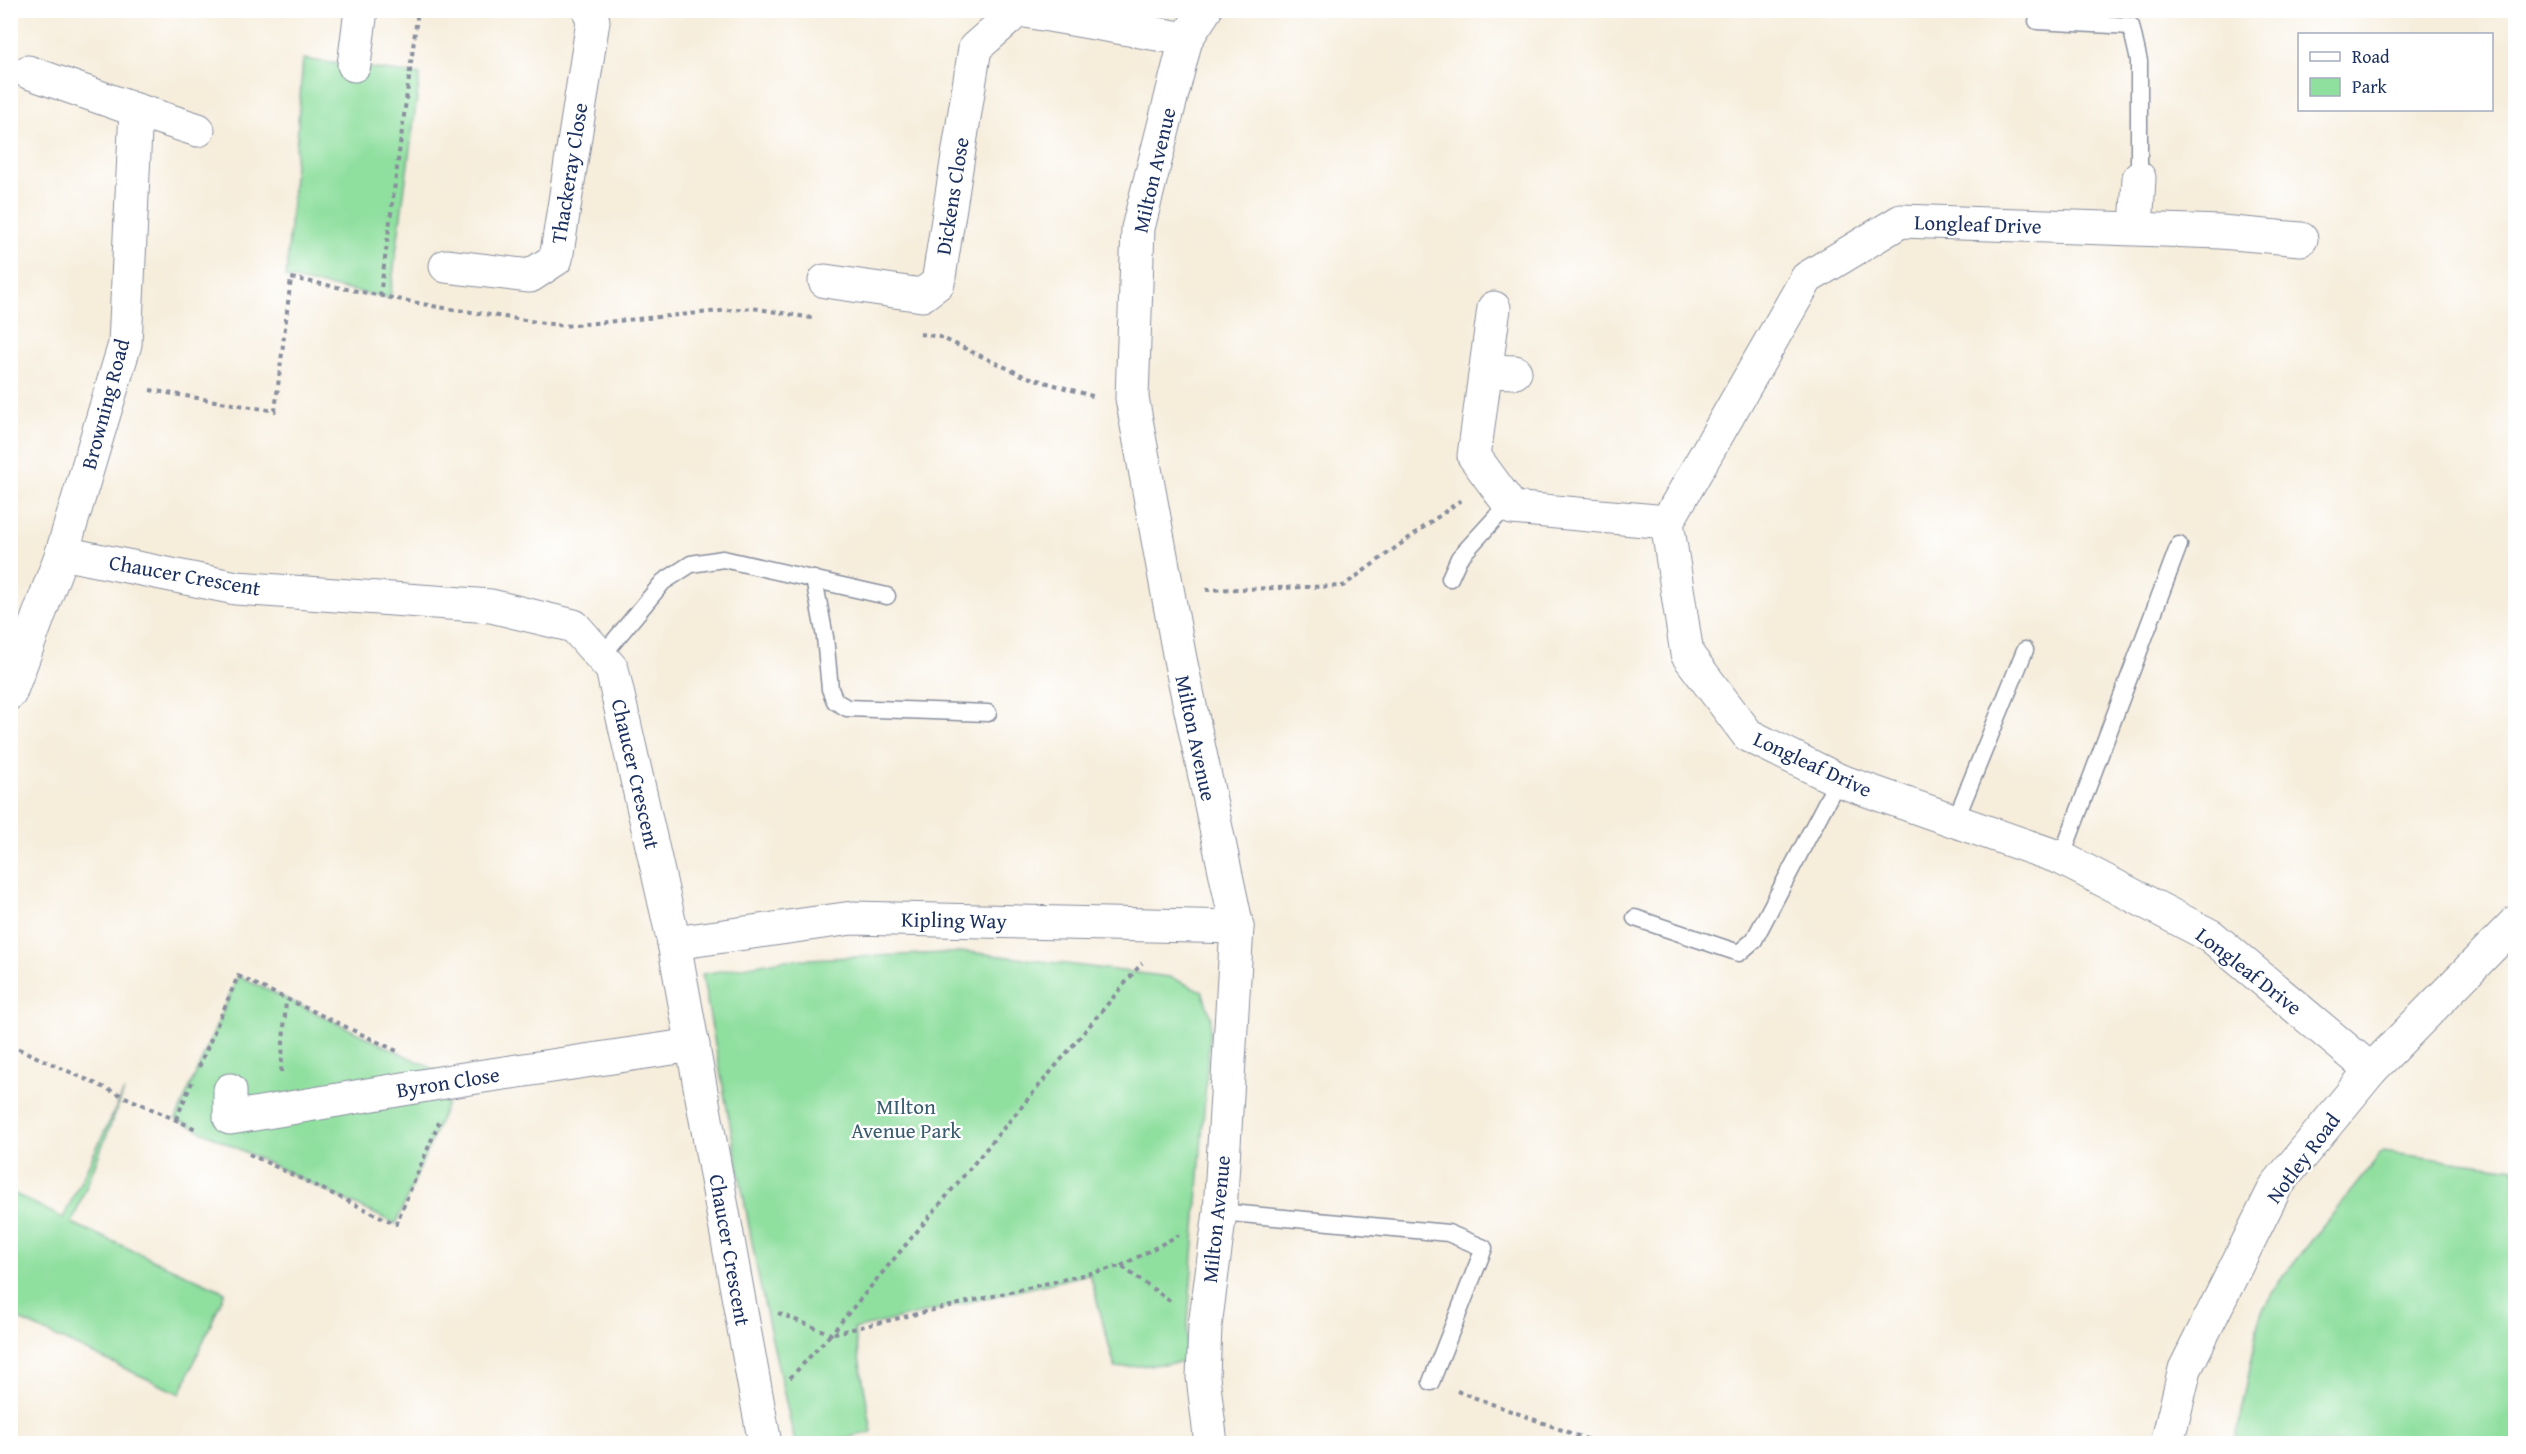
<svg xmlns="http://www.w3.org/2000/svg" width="2526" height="1454" font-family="'Gentium Book Plus',serif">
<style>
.green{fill:#8fdf9f;stroke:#55877e;stroke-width:1.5}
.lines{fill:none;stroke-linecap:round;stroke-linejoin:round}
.service-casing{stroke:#888e9c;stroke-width:19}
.minor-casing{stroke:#888e9c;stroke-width:35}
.tertiary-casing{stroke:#888e9c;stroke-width:35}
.path{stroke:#888e9c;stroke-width:4;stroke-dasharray:4.5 4.5;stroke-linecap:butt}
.service{stroke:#fff;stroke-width:16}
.minor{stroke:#fff;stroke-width:33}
.tertiary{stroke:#fff;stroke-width:33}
.labels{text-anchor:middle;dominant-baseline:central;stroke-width:4.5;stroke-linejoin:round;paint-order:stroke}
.street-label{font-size:21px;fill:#1b2f5e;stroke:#fff}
.park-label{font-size:21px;fill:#385b6e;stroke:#fff}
</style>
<rect width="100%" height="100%" fill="#fff"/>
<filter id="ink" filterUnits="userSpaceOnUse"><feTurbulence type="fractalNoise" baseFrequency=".0167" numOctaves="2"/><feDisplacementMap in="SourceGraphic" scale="12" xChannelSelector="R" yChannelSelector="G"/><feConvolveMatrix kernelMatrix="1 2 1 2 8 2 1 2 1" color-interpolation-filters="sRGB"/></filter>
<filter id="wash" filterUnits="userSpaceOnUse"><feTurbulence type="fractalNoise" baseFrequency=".008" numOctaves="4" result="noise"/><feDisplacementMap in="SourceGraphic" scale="24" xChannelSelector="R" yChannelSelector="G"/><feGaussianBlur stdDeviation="1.35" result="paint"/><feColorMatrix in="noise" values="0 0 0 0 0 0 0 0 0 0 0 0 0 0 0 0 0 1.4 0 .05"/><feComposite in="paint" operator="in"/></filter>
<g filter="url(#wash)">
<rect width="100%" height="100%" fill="#f6eddb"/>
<g class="green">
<polygon points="303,59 420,75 390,298 286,278"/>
<polygon points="969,952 1170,977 1202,991 1211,1017 1185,1362 1115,1368 1090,1274 854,1329 872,1432 824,1443 795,1443 760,1285 702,974 784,960"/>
<polygon points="238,976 457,1080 396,1224 176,1119"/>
<polygon points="124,1091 72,1223 225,1292 180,1394 11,1316 11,1192 63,1218"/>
<polygon points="2382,1152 2515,1169 2515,1443 2235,1443 2261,1313 2278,1283"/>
</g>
</g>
<g filter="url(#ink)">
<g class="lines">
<defs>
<g id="service">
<polyline points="2037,21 2131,26 2139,61 2139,178"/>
<polyline points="1450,578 1459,558 1509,503"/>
<polyline points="814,579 825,637 830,689 835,701 847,708 988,713"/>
<polyline points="601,657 663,582 691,564 723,559 887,596"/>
<polyline points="1955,821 2025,650"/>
<polyline points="2061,858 2179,545"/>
<polyline points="1635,918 1739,953 1754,940 1838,780"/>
<polyline points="1220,1212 1448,1233 1484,1248 1431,1382"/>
</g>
<g id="minor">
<polyline points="1020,10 1186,39"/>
<polyline points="1205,10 1186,39 1138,228 1132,398 1180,659 1237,927 1220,1212 1205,1326 1203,1377 1211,1444"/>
<polyline points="354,65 361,10"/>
<polyline points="136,110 198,130"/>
<polyline points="2136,228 2139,178"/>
<polyline points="2301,239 2221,232 1901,221 1807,278 1667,522 1687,654 1748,735 1838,780 2061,858 2211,936 2371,1070"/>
<polyline points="446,266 530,276 556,259 593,21 589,10"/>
<polyline points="825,281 922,295 938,283 975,48 1018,10"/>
<polyline points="1494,308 1474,456 1512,508 1667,522"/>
<polyline points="1486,371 1515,372"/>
<polyline points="62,553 236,588 491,606 574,626 612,669 674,943 765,1444"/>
<polyline points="10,693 62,553 125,344 136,110 28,72"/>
<polyline points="674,943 852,918 1237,927"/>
<polyline points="230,1090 230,1118 457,1080 693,1045"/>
</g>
<polyline id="tertiary" points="2167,1444 2185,1369 2276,1186 2371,1070 2516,922"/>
</defs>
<use href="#service" class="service-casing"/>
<use href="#minor" class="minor-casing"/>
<use href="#tertiary" class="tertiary-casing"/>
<g class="path">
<polyline points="2416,11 2416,10"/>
<polyline points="380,296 418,10"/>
<polyline points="920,334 940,337 1024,376 1096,397"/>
<polyline points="150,390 275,411 291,278 438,307 564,326 752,308 812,318"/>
<polyline points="1206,590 1343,586 1461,500"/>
<polyline points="10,1045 196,1129"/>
<polyline points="199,1067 238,976 397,1051"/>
<polyline points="281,1072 286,1000"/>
<polyline points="176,1119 192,1082"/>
<polyline points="249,1154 396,1224 439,1122"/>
<polyline points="1121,1266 1179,1235"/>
<polyline points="778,1313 831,1334 1142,963"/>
<polyline points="790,1378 831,1334 1121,1266 1170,1301"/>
<polyline points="1457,1391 1600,1444"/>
</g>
<use href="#service" class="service"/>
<use href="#minor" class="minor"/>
<use href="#tertiary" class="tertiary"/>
</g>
</g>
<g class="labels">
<g class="street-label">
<text transform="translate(1154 170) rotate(-77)">Milton Avenue</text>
<text transform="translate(569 173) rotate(-81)">Thackeray Close</text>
<text transform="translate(952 196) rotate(-81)">Dickens Close</text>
<text transform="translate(1978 224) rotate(2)">Longleaf Drive</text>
<text transform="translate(105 404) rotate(-75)">Browning Road</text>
<text transform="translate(185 575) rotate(10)">Chaucer Crescent</text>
<text transform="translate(1196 738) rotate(78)">Milton Avenue</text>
<text transform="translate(1813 764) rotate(25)">Longleaf Drive</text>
<text transform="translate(636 774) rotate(77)">Chaucer Crescent</text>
<text transform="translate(954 920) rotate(1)">Kipling Way</text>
<text transform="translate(2249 971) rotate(38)">Longleaf Drive</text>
<text transform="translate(448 1082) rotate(-9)">Byron Close</text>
<text transform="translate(2303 1158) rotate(-53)">Notley Road</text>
<text transform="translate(1216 1219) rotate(-84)">Milton Avenue</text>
<text transform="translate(730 1250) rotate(80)">Chaucer Crescent</text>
</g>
<g class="park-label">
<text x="906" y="1106">MIlton<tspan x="906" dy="24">Avenue Park</tspan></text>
</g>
</g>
<rect width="2526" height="1454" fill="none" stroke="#fff" stroke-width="36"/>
<rect x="2298" y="33" width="195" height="78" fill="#ffffff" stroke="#a4acbf" stroke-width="1.5"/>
<rect x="2310" y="52" width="30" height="9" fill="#ffffff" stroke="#a4acbf" stroke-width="1.5"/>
<text x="2352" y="63" font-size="18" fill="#1b2f5e">Road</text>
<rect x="2310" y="78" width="30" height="18" fill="#8fdf9f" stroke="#a4acbf" stroke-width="1.5"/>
<text x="2352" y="93" font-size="18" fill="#1b2f5e">Park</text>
</svg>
